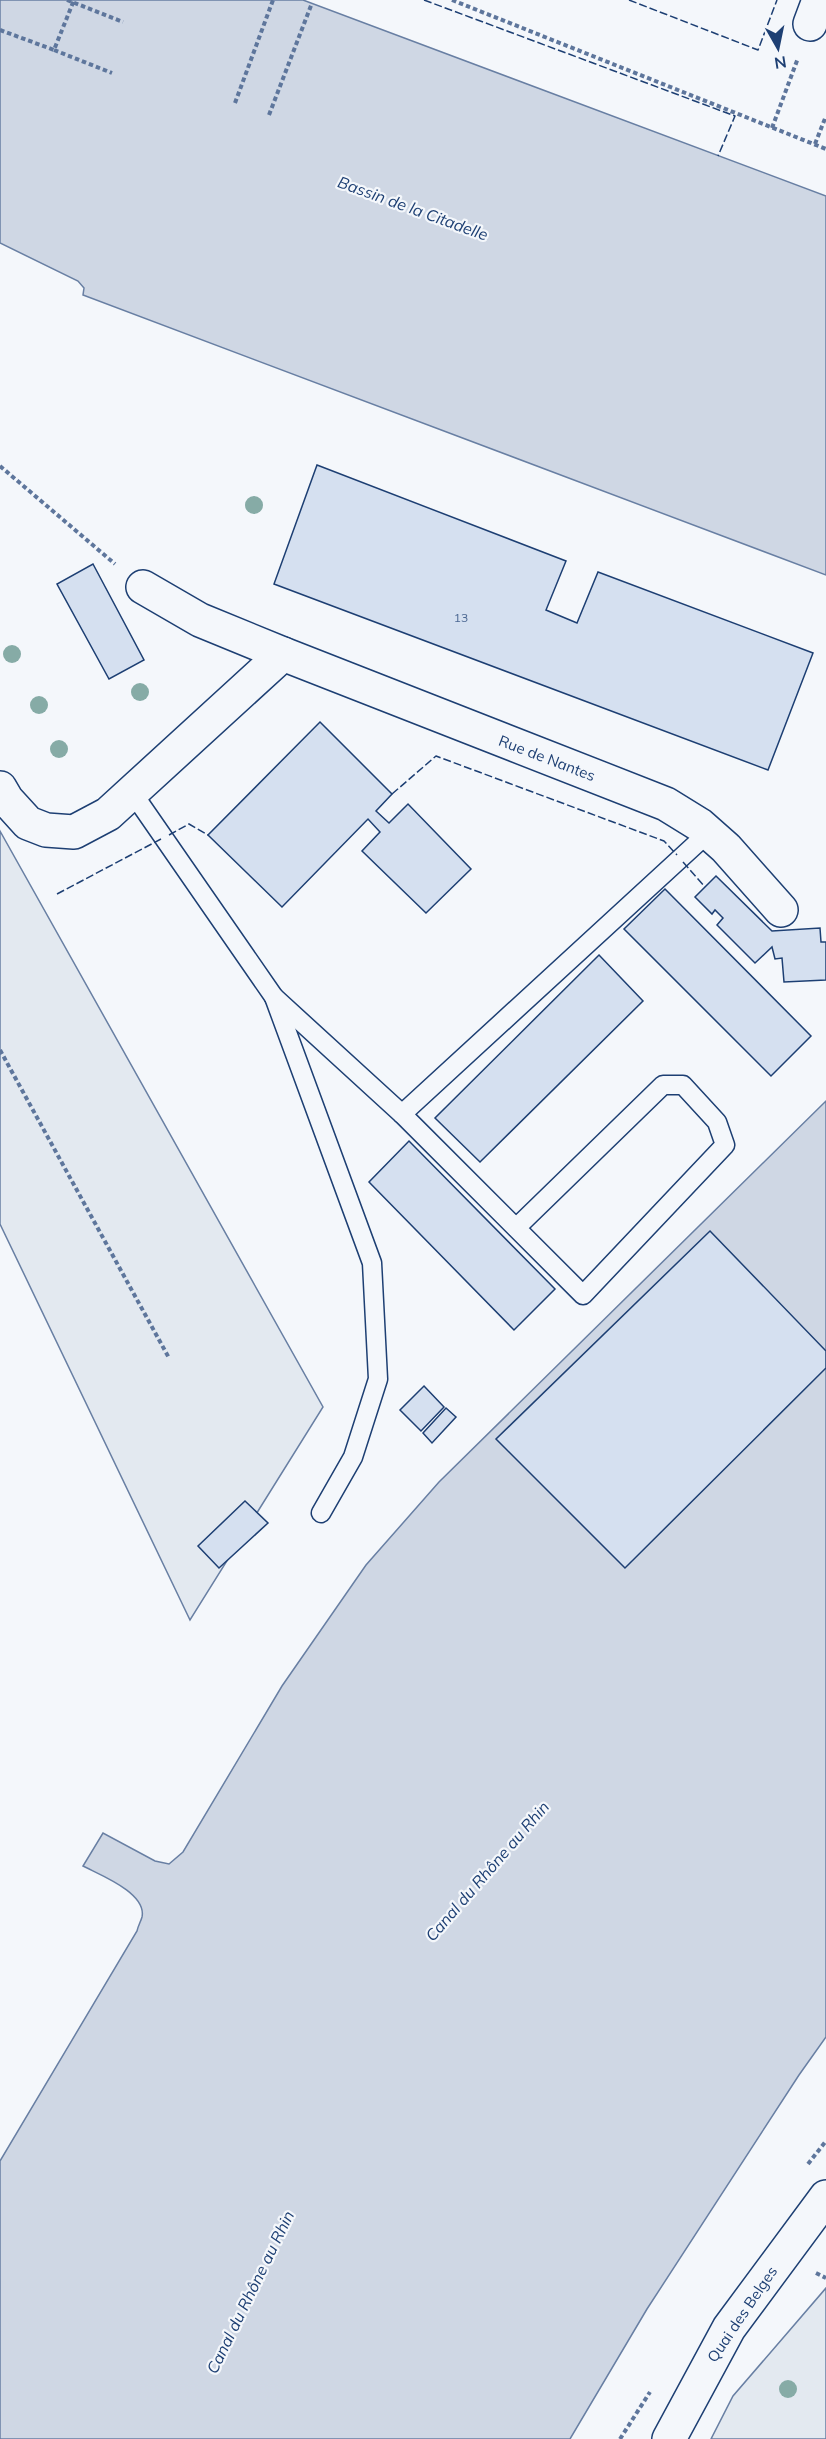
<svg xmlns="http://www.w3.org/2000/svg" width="826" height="2439" font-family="Mulish,sans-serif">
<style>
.green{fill:#e3e9f0;stroke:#687fa3;stroke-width:1.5}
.water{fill:#cfd7e4;stroke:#687fa3;stroke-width:1.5}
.building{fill:#d5e0f0;stroke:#1d3f73;stroke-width:1.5}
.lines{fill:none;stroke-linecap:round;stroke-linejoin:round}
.lane-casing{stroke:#1d3f73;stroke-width:21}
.street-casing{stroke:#1d3f73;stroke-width:36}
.secondary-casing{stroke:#1d3f73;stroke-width:36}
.path{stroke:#5e769c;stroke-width:4;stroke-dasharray:4.5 3;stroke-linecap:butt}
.lane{stroke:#f4f7fb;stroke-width:18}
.street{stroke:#f4f7fb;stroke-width:33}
.secondary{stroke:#f4f7fb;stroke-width:33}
.fence{stroke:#1d3f73;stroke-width:1.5;stroke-dasharray:8 3;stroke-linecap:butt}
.tree{fill:#86aba6}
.labels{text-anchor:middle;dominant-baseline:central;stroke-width:4.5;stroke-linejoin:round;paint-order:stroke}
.number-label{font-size:12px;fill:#4b6792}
.street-label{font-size:15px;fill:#1d3f73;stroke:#f4f7fb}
.water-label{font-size:16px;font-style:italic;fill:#1d3f73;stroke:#f4f7fb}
</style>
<rect width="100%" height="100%" fill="#f4f7fb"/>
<g class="green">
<polygon points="0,831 323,1407 190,1620 0,1224"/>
<polygon points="826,2288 826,2439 711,2439 733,2396"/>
</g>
<g class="water">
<polygon points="0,0 303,0 826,196 826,575 83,295 84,288 78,281 0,243"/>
<path d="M 826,1101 L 826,2037 L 799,2075 L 647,2309 L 570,2439 L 0,2439 L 0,2161 L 137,1931 C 138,1926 141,1921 142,1917 C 147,1893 100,1875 83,1866 L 103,1833 L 155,1861 L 169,1864 L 183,1852 L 282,1686 L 366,1565 L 439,1482 Z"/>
</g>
<g class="building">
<polygon points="317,465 566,561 546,610 577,623 598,572 813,653 768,770 274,584"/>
<polygon points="93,564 144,660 109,679 57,584"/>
<polygon points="320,722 392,794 376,811 389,823 408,804 471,869 426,913 362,851 380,832 368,819 282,907 208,835"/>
<polygon points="716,876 772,931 820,928 821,942 826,942 826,980 784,982 782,958 775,959 772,947 755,963 717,925 723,918 715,910 712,914 695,897"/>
<polygon points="665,889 811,1036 771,1076 624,929"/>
<polygon points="599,955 643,1001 480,1162 435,1118"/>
<polygon points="409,1141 555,1289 514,1330 369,1182"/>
<polygon points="710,1231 826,1351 826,1368 625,1568 496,1439"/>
<polygon points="424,1386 444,1407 421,1431 400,1410"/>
<polygon points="446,1408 456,1417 432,1443 423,1433"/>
<polygon points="245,1501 268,1523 219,1568 198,1546"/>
</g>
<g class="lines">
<defs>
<g id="lane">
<polyline points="132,792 274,997 402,1114"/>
<polyline points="274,997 372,1263 378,1379 353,1457 321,1513"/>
<polyline points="516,1228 663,1085 683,1085 717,1122 725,1145 583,1295 402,1114 708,833"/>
</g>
<g id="street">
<polyline points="810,24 819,0"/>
<polyline points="143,587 200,620 283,654 666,804 700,825 726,848 781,910"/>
<polyline points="0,788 7,800 28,823 46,830 74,832 108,814 283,654"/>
</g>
<polyline id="secondary" points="669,2439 729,2328 826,2197"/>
</defs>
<use href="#lane" class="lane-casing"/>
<use href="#street" class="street-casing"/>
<use href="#secondary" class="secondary-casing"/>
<g class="path">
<polyline points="67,0 123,22"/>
<polyline points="452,0 826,149"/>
<polyline points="0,30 54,50 74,0"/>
<polyline points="54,50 112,73"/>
<polyline points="235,103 273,0"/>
<polyline points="269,115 312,3"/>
<polyline points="772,128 798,58"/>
<polyline points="815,144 826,116"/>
<polyline points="0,466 115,564"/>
<polyline points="0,1050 169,1358"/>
<polyline points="808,2164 826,2141"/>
<polyline points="816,2273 826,2278"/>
<polyline points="620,2439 650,2392"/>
</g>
<use href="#lane" class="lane"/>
<use href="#street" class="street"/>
<use href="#secondary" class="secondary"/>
<g class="fence">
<polyline points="424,0 735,116 718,156"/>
<polyline points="629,0 758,50 777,0"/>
<polyline points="392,794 436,756 664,841 677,855"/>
<polyline points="169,835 189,824 208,835"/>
<polyline points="683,862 705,887"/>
<polyline points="57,894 161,839"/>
</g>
</g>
<g class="tree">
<circle cx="254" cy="505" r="9"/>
<circle cx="12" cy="654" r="9"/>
<circle cx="140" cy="692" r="9"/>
<circle cx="39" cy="705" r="9"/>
<circle cx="59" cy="749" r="9"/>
<circle cx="788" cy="2389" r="9"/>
</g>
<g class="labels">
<g class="number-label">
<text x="461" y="617">13</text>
</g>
<g class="street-label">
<text transform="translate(547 758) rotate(21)">Rue de Nantes</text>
<text transform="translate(742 2314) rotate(-56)">Quai des Belges</text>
</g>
<g class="water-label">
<text transform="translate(413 208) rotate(20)">Bassin de la Citadelle</text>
<text transform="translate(487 1871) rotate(-49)">Canal du Rhône au Rhin</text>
<text transform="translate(250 2292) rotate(-64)">Canal du Rhône au Rhin</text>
</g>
</g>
<g transform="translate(778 48) rotate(171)" stroke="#f4f7fb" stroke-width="4.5" paint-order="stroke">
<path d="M0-4.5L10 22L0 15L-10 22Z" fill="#1d3f73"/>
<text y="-9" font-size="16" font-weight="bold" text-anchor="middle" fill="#1d3f73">N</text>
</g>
</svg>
